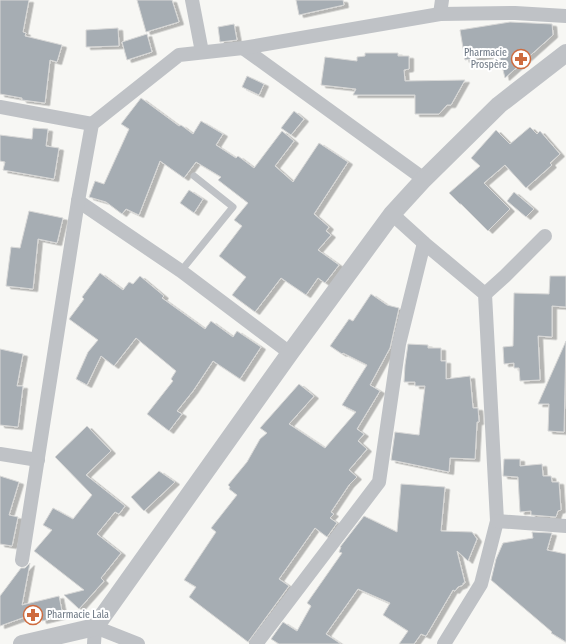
<svg xmlns="http://www.w3.org/2000/svg" width="566" height="644" font-family="'Fira Sans Condensed',sans-serif">
<style>
.building{fill:#a6adb3;stroke:#d8d8d7;filter:url(#shadow)}
.lines{fill:none;stroke-linecap:round;stroke-linejoin:round}
.service{stroke:#bfc2c6;stroke-width:7}
.minor{stroke:#bfc2c6;stroke-width:14}
.tertiary{stroke:#bfc2c6;stroke-width:18}
.labels{text-anchor:middle;dominant-baseline:central;stroke-width:4;stroke-linejoin:round;paint-order:stroke}
.poi-label{font-size:10px;fill:#6a7582;stroke:#fff;text-anchor:end}
</style>
<defs>
<filter id="shadow"><feDropShadow dx="4.5" dy="2.5" stdDeviation="0" flood-color="#0004"/></filter>
</defs>
<rect width="100%" height="100%" fill="#f7f7f4"/>
<g class="building">
<polygon points="0,0 29,0 23,32 26,33 25,36 62,45 57,62 50,60 45,103 22,100 22,98 0,94"/>
<polygon points="137,0 172,0 179,22 146,32"/>
<polygon points="296,0 343,0 344,5 299,15"/>
<polygon points="510,22 552,24 553,35 505,78 499,54 465,60 460,30"/>
<polygon points="234,24 237,40 220,42 218,27"/>
<polygon points="118,28 119,46 86,47 86,30"/>
<polygon points="147,34 152,52 127,60 122,42"/>
<polygon points="365,53 398,53 398,56 409,56 409,69 404,70 405,81 465,80 451,105 447,105 439,114 415,114 415,95 353,95 356,89 321,85 325,57 357,61 357,57 365,56"/>
<polygon points="247,76 264,84 259,95 242,87"/>
<polygon points="141,98 179,126 181,125 193,134 201,121 223,134 216,145 236,158 238,156 254,168 282,131 294,141 275,166 293,182 319,143 348,162 314,214 329,227 326,231 331,235 318,250 339,265 325,283 318,278 306,295 281,278 255,312 232,295 246,277 219,256 242,226 234,220 248,203 218,180 221,177 196,162 184,178 160,161 139,215 126,209 122,214 106,202 89,197 95,181 104,184 129,129 121,124"/>
<polygon points="294,111 304,119 291,135 281,128"/>
<polygon points="530,127 537,134 540,131 560,154 550,163 552,165 526,188 505,165 484,183 510,209 488,231 461,204 460,204 449,193 480,166 471,158 496,130 510,144"/>
<polygon points="33,128 48,129 46,146 59,148 54,179 3,170 5,162 0,161 0,135 32,139"/>
<polygon points="189,190 203,199 194,213 180,203"/>
<polygon points="514,192 534,209 526,217 507,201"/>
<polygon points="29,211 63,218 57,243 38,239 33,289 6,286 11,247 20,248"/>
<polygon points="100,273 123,290 129,282 133,284 140,276 164,296 162,298 205,329 211,321 233,337 237,331 261,347 240,379 213,361 193,391 177,411 182,414 169,431 147,414 173,381 171,379 176,371 136,338 114,366 101,356 87,385 76,379 88,352 98,340 69,319 84,299 82,297"/>
<polygon points="550,276 566,276 566,307 552,306 552,337 538,336 540,380 520,381 519,368 514,368 514,363 504,364 503,347 513,346 514,293 549,294"/>
<polygon points="371,294 387,305 399,308 390,348 370,385 380,391 357,429 364,434 358,441 367,449 349,470 357,477 349,485 331,512 334,514 330,518 337,523 327,537 315,528 279,579 289,586 248,642 189,597 196,587 184,580 216,532 211,528 237,495 229,489 230,487 228,485 247,462 260,439 267,433 260,428 299,384 314,396 289,424 325,448 356,412 342,405 367,365 343,353 342,354 330,346 349,319 353,321"/>
<polygon points="566,341 564,432 548,431 549,404 538,404"/>
<polygon points="408,344 428,345 428,348 441,348 441,361 446,361 446,379 470,376 473,408 478,408 479,422 477,422 475,459 450,458 449,472 391,460 395,432 419,435 425,386 415,386 415,382 404,382 405,365"/>
<polygon points="0,349 23,354 17,386 23,386 18,427 0,425"/>
<polygon points="87,426 111,451 86,475 125,506 119,514 115,512 97,534 121,553 101,578 104,581 79,609 64,595 84,590 34,551 52,530 43,525 53,508 73,519 92,495 55,457"/>
<polygon points="504,459 520,459 520,466 542,464 543,476 551,476 552,482 559,482 561,510 558,511 556,517 531,515 531,511 520,512 518,477 503,476"/>
<polygon points="159,471 175,482 144,511 131,497"/>
<polygon points="0,476 19,482 9,515 18,517 12,546 0,544"/>
<polygon points="401,484 445,487 441,531 472,532 477,539 468,561 457,551 465,583 463,583 463,585 458,587 455,591 453,590 426,636 421,634 414,644 399,644 408,631 383,615 390,603 358,589 326,634 341,644 279,644 271,639 283,622 297,631 311,606 307,603 342,553 339,552 341,547 340,547 364,516 397,532"/>
<polygon points="532,532 552,533 547,550 566,554 566,642 551,633 552,632 491,580 496,559 503,543 533,538"/>
<polygon points="30,563 22,605 59,596 63,616 42,621 41,615 25,618 25,617 0,626 0,596 21,568 25,568"/>
</g>
<g class="lines">
<polyline class="service" points="181,271 233,207 194,176"/>
<g class="minor">
<polyline points="192,0 202,52"/>
<polyline points="440,14 442,0"/>
<polyline points="243,48 424,179"/>
<polyline points="0,107 92,124"/>
<polyline points="78,201 181,271 290,353"/>
<polyline points="392,214 424,243 485,294 497,521 481,584 444,644"/>
<polyline points="485,294 505,276 545,236"/>
<polyline points="0,454 38,460"/>
<polyline points="497,521 566,526"/>
<polyline points="22,560 78,201 92,124 179,55 243,48 440,14 515,13 566,16"/>
<polyline points="94,644 95,627 138,644"/>
<polyline points="256,644 379,482 399,344 424,243"/>
</g>
<polyline class="tertiary" points="22,644 95,627 290,353 392,214 424,179 499,105 566,53"/>
</g>
<defs>
<symbol id="pharmacy-ring" viewBox="-11 -11 22 22"><circle r="9.5" fill="#fff" stroke="#ce6b3e" stroke-width="1.5"/><path d="M-2-6h4v4h4v4h-4v4h-4v-4h-4v-4h4Z" fill="#ce6b3e"/></symbol>
</defs>
<g fill-rule="evenodd">
<use href="#pharmacy-ring" x="510" y="48" width="22" height="22"/>
<use href="#pharmacy-ring" x="22" y="604" width="22" height="22"/>
</g>
<g class="labels">
<g class="poi-label">
<text x="507" y="53">Pharmacie<tspan x="507" dy="12">Prospère</tspan></text>
<text x="47" y="615" text-anchor="start">Pharmacie Lala</text>
</g>
</g>
</svg>
